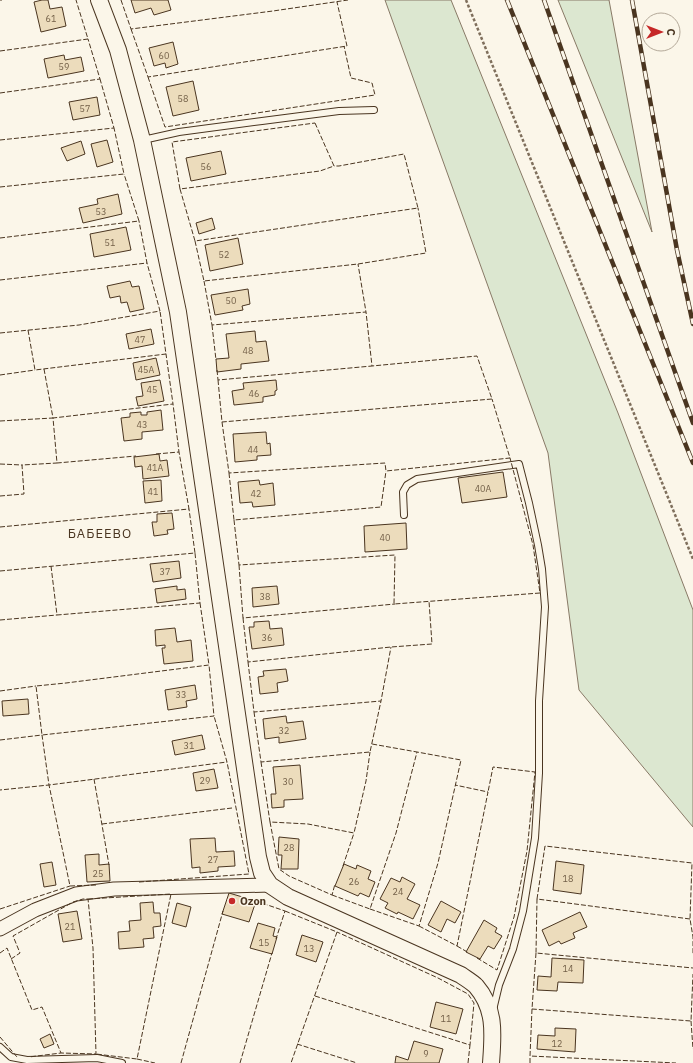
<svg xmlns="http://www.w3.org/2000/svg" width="693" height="1063" font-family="'IBM Plex Sans',sans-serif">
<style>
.green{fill:#dce7d0;stroke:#887966}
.building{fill:#ecdcbc;stroke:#4a3520}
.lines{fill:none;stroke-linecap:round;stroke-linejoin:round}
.service-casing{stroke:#4a3520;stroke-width:8}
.minor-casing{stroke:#4a3520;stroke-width:15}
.tertiary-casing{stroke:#4a3520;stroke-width:18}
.path{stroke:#7f6f5c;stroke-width:2.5;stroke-dasharray:3 2;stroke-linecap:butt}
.service{stroke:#fbf6e9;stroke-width:6}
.minor{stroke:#fbf6e9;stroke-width:13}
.tertiary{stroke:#fbf6e9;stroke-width:16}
.rail-casing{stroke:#4a3520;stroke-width:4.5}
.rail{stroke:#fbf6e9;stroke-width:3;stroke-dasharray:9;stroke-linecap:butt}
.fence{stroke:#4a3520;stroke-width:1;stroke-dasharray:5 2;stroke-linecap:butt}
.poi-dot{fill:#c62828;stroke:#fbf6e9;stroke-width:1.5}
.labels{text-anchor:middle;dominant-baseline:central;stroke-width:3;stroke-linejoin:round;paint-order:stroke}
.number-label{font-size:9px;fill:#725f47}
.poi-label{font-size:11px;font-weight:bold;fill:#4a3520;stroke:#fbf6e9;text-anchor:start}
.quarter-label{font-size:13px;letter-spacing:1px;fill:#4a3520;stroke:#fbf6e9}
</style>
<rect width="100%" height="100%" fill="#fbf6e9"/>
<g class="green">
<polygon points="385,0 451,0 618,413 693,610 693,827 579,690 548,453"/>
<polygon points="558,0 609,0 652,232"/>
</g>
<g class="building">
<polygon points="42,0 48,0 50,9 62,7 66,26 41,32 34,2"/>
<polygon points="131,0 168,0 171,10 154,15 151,8 135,13"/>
<polygon points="173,42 178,64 166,68 165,63 154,66 149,48"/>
<polygon points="64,55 65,60 81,57 84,71 48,78 44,59"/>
<polygon points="193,81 199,110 173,116 166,87"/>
<polygon points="97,97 100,115 73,120 69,102"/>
<polygon points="107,140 113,162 97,167 91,144"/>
<polygon points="81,141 85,154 67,161 61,148"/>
<polygon points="221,151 226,174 191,181 186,158"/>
<polygon points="118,194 122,214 83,223 79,208 98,204 97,199"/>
<polygon points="212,218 215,229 199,234 196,223"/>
<polygon points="126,227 131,250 94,257 90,234"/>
<polygon points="238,238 243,264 210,271 205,245"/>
<polygon points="130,281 132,287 139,286 144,309 130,312 127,302 121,303 120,296 110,298 107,286"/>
<polygon points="248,289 250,304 242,306 243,310 215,315 211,295"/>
<polygon points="151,329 154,344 129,349 126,334"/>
<polygon points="255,331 256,342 266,341 269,361 241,364 241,369 217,372 216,359 229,358 226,334"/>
<polygon points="156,358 160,375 136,380 133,363"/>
<polygon points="160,380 164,401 138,406 136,397 143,396 141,383"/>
<polygon points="276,380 277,390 275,391 275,395 263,397 263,402 234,405 232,391 244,389 243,383"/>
<polygon points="161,410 163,430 142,432 142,439 124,441 121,418 130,417 130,413 141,412 141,415 147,415 147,412"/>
<polygon points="266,432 267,444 270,443 271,455 257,456 257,460 235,462 233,434"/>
<polygon points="159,454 160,461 167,460 169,476 143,479 142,466 135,467 134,457"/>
<polygon points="503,472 507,497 462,503 458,478"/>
<polygon points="161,480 162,501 145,503 143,481"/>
<polygon points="259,480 260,485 273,483 275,505 253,507 252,502 240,503 238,482"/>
<polygon points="172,513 174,529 167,530 168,534 154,536 152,522 157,522 157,514"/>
<polygon points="406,523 407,549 365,552 364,526"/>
<polygon points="179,561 181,578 153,582 150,564"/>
<polygon points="177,586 177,590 185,589 186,599 157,603 155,589"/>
<polygon points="277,586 279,604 253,607 252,588"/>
<polygon points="269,621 270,629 282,628 284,645 252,649 249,627 254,627 254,622"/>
<polygon points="175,628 177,642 191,640 193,661 164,664 162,648 165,648 165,645 156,646 155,630"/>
<polygon points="286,669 288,681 277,683 278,692 260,694 258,677 264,676 263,671"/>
<polygon points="195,685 197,699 186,701 187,707 168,710 165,690"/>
<polygon points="28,699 29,714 3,716 2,701"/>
<polygon points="286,716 287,723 303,721 306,739 279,743 279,737 265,739 263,719"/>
<polygon points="202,735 205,749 175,755 172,741"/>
<polygon points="300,765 303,799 284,800 284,807 272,808 271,794 276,794 273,767"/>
<polygon points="214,769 218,788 196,791 193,773"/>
<polygon points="279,837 299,839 298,869 281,869 282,855 278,855"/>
<polygon points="215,838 216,852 234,851 235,866 218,867 218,871 200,873 200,867 192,868 190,839"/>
<polygon points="99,854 99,865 109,864 110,881 87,882 85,855"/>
<polygon points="556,861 584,865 581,894 553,890"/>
<polygon points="52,862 56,885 44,887 40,864"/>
<polygon points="344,864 356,869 357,865 371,871 368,879 375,882 369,897 360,893 358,896 335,886"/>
<polygon points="402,877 415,884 407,899 420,905 413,919 398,912 397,914 385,908 388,903 380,899 391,878 400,882"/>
<polygon points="229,893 256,901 249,922 222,914"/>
<polygon points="441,901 461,912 455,923 447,919 441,932 428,925"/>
<polygon points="153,902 154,913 160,913 161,926 153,927 154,938 143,939 144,947 119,949 118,932 130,931 129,921 141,920 140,903"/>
<polygon points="177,903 191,907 186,927 172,923"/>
<polygon points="77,911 82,939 63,942 58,914"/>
<polygon points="580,912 587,927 573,933 575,938 561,944 559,941 549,946 542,930"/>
<polygon points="484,920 497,928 495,932 502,936 494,949 488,946 480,959 466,952"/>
<polygon points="258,923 275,928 273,936 277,937 272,954 250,948"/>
<polygon points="302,935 323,942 316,962 296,955"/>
<polygon points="552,958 584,960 583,983 558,982 557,991 537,990 538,976 551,977"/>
<polygon points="436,1002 463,1009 456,1034 430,1027"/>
<polygon points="555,1028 576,1029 575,1052 537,1049 538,1035 555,1036"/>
<polygon points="50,1034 54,1044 44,1048 40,1039"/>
<polygon points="414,1041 443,1049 439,1063 395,1063 396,1056 408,1060"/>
</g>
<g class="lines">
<defs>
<g id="service">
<polyline points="143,140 179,132 262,121 339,111 374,110"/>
<polyline points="404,515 403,492 407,485 417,479 519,464 529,503 538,545 542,569 545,607 539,701 539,773 535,838 523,911 513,949 499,985 493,1010"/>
<polyline points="0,1047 11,1057 27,1060 97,1058 122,1063"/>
</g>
<polyline id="minor" points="0,929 35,910 76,894 114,889 270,885"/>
<path id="tertiary" d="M 99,0 L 118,50 L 142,140 L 178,312 L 258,857 L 262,873 L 270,885 L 288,897 L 461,975 C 465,978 472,982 476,986 C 496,1009 493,1035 491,1063"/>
</defs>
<use href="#service" class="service-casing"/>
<use href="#minor" class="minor-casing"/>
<use href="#tertiary" class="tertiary-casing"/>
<polyline class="path" points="466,0 693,559"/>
<use href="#service" class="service"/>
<use href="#minor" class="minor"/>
<use href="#tertiary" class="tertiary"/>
<defs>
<g id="rail">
<polyline points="507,0 693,463"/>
<polyline points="544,0 693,423"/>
<polyline points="632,0 677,250 693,324"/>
</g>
</defs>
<use href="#rail" class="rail-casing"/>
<use href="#rail" class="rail"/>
<g class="fence">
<polyline points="0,0 2,0"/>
<polyline points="121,0 131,29 273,11 348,0"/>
<polyline points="131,29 148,77 347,46 337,2"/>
<polyline points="0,51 88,39 76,0"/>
<polyline points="148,77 165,127 375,95 372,83 351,78 344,46"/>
<polyline points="0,93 100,79 88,39"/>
<polygon points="315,123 334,166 320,171 180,189 172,142"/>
<polyline points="0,140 114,128 100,79"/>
<polyline points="0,187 124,174 114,128"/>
<polyline points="180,189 195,241 418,208 404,154 339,166 334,166"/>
<polyline points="0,238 139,221 124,174"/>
<polyline points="195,241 204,281 358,264 426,253 418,208"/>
<polyline points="0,280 147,263 139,221"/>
<polyline points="204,281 212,325 366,312 358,264"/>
<polyline points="212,325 216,360"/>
<polyline points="28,330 35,370 166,354 160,311"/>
<polyline points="0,333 79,325 160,311 147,263"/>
<polyline points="44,369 53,418 173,404 166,354"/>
<polyline points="217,370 218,380 372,366 366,312"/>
<polyline points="0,375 35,370"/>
<polyline points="218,380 222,422 492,399 477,356 372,366"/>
<polyline points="0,421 53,418 57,463 136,456"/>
<polyline points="222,422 229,473 385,463 386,471 510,458 492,399"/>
<polyline points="156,454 179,452 173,404"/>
<polyline points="0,464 22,465"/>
<polyline points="229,473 234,520 381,507 386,471"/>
<polyline points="0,496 24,494 22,465 57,463"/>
<polyline points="234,520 239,565 395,555 394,604 540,593 533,545 510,458"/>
<polyline points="0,527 189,509 179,452"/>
<polyline points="239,565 243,618 395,604"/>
<polyline points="51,566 57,615 200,603 195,553"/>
<polyline points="0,571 195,553 189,509"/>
<polyline points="200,603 209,665 66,683 36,686 42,735 214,716 209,665"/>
<polyline points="243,618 248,662 391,647 432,644 429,601"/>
<polyline points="0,620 57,615"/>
<polyline points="248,662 254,712 381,701 391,647"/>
<polyline points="0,691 36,686"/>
<polyline points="254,712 261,762 370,752 381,701"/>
<polyline points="0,740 42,735 49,785 0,790"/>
<polyline points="261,762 270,822 308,824 354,833 366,781 370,752"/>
<polyline points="94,779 109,865"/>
<polyline points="270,822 279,869 289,876 332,895 335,884"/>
<polyline points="102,824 232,808"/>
<polyline points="343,866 354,833"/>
<polyline points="139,882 249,874 227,762"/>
<polyline points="96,885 70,886 49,785 227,762 214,716"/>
<polyline points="332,895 370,909 396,833 417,752 372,744"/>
<polyline points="88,899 171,894 137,1059 96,1054"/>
<polyline points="537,899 545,846 692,863 690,919 693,937 693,955"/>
<polyline points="256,901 285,911 276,939"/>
<polyline points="0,909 70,886"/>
<polyline points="370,909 419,926 438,863 461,760 417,752"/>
<polyline points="285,911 337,932 291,1063"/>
<polyline points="690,919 537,899 536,953 693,968"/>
<polyline points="419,926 457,946 471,877 488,792 455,785"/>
<polyline points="457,946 469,953"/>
<polyline points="0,953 7,948 32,1010 42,1007 61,1053 29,1057"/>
<polyline points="536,953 532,1009 691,1021 693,974"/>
<polyline points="477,958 497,970 514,917 527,851 535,772 493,767 488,792"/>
<polyline points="11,959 20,953 13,936 73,902 83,899 88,899 93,948 96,1054 61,1053"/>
<polyline points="315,996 470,1045 474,1003 468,994 438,978 337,932"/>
<polyline points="532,1009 530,1056 676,1063"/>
<polyline points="691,1021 693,1049"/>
<polyline points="0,1037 17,1057"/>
<polyline points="297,1044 357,1063"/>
<polyline points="137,1059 155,1063"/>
<polyline points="181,1063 223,911"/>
<polyline points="240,1063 272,953"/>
<polyline points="468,1063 470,1045"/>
<polyline points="530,1063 530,1056"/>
</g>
</g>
<circle class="poi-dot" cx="232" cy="901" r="4"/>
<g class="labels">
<g class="number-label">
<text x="51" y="18">61</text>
<text x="164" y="55">60</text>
<text x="64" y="66">59</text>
<text x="183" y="98">58</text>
<text x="85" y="108">57</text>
<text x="206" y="166">56</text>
<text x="101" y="211">53</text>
<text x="110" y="242">51</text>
<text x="224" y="254">52</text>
<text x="231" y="300">50</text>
<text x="140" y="339">47</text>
<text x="248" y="350">48</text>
<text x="146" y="369">45А</text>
<text x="152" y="389">45</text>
<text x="254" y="393">46</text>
<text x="142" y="424">43</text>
<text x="253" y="449">44</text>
<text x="155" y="467">41А</text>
<text x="483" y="488">40А</text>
<text x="153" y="491">41</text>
<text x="256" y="493">42</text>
<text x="385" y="537">40</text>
<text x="165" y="571">37</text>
<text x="265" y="596">38</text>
<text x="267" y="637">36</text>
<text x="181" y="694">33</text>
<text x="284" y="730">32</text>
<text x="189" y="745">31</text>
<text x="205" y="780">29</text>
<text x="288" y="781">30</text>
<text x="289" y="847">28</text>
<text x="213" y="859">27</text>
<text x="98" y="873">25</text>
<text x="568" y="878">18</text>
<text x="354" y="881">26</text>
<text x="398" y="891">24</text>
<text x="70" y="926">21</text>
<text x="264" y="942">15</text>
<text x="309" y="948">13</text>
<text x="568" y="968">14</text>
<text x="446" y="1018">11</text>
<text x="557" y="1043">12</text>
<text x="426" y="1053">9</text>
</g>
<g class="poi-label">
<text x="240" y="901">Ozon</text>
</g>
<g class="quarter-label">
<text x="100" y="533">БАБЕЕВО</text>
</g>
</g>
<g transform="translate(661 32) rotate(90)"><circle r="19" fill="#fbf6e9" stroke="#b4a999"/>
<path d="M0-3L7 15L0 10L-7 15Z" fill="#c62828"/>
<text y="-6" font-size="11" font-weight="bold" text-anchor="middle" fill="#4a3520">С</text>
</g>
</svg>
